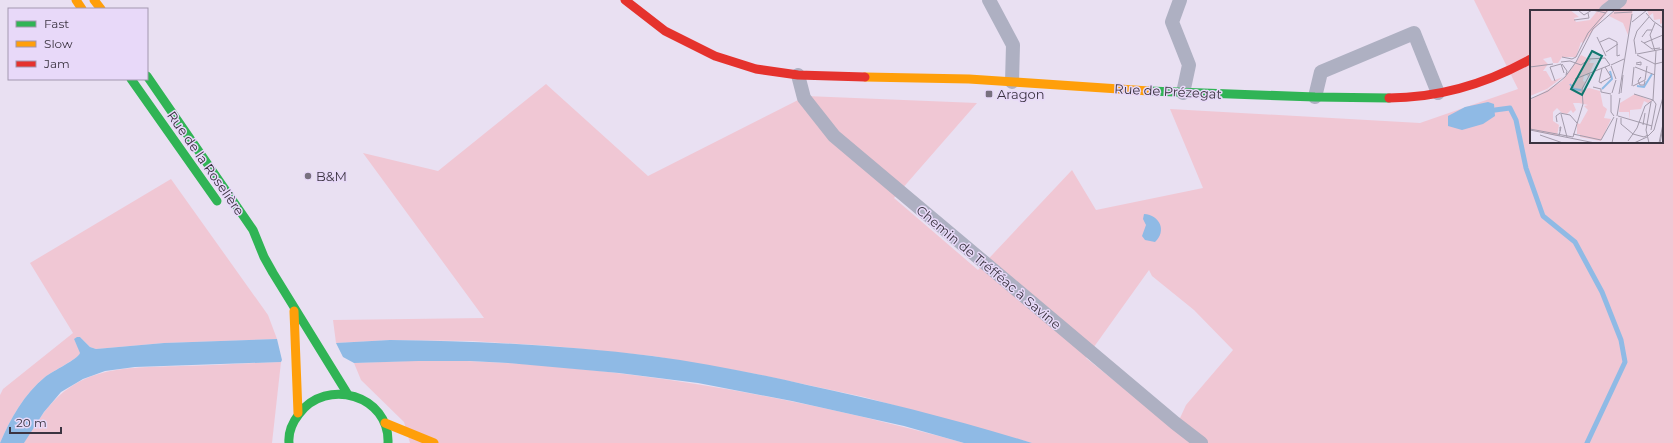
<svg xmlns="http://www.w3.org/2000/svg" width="1673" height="443" font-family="Montserrat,sans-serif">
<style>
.green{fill:#f0c7d4;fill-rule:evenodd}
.water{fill:#8fbae5}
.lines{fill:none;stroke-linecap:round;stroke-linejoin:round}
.stream{stroke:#8fbae5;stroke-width:5}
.street{stroke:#aeb0c2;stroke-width:14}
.fast{stroke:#30b455;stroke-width:9}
.slow{stroke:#ff9f0a;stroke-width:9}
.jam{stroke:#e5322d;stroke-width:9}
.poi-dot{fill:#78707f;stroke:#e8d9f9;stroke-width:1.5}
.labels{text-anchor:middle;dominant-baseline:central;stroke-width:3;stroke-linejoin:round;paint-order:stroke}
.street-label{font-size:13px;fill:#3b3441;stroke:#e8d9f9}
.poi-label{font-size:13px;fill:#3b3441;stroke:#e8d9f9;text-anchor:start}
.inset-river{fill:none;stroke:#8fbae5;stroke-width:2}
.inset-road{fill:none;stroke:#a39bab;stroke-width:1}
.view{fill:#0f766e;fill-opacity:0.15;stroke:#0f766e;stroke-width:2}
.inset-edge{fill:none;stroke:#3b3441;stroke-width:2}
</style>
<rect width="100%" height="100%" fill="#e9e0f2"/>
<g class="green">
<path d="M 1474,0 L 1673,0 L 1673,443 L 1032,443 L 864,397 L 756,374 L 653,356 L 552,346 L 471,341 L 390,340 L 336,343 L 333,320 L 484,318 L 363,153 L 438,171 L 546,84 L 648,176 L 806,96 L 977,103 L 894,198 L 978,270 L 1072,170 L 1096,210 L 1203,188 L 1170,109 L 1420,123 L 1518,89 ZM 1531,11 L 1662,11 L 1662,142 L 1531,142 ZM 1149,270 L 1152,276 L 1194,310 L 1233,350 L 1186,405 L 1175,429 L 1086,358 Z"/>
<path d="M 171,179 L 268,315 L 277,339 L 164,343 L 96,349 L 90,347 L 80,337 L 74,339 L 81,353 C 77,359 53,371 45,377 C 25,393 10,419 0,443 L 0,395 L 3,389 L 73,333 L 30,263 Z"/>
<path d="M 435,360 C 615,364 790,395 964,443 L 410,443 L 404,422 L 361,380 L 354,363 Z"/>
<path d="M 281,362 L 272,443 L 24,443 C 28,435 34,427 39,420 C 75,365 122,368 181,366 C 215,365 248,363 281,362 Z"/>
</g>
<g class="water">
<polygon points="1488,102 1494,104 1495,116 1483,124 1462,130 1448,126 1448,116 1465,107"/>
<path d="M 1144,214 C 1160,215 1167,231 1155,242 L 1145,240 L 1142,236 L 1146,225 L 1143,219 Z"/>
<path d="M 77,337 L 80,337 L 90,347 L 96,349 L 164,343 L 277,339 L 282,360 L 281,362 L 135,367 L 105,371 L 83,379 L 61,392 L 44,412 L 24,443 L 0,443 C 10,419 25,393 45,377 C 53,371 78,359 80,353 L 74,339 Z"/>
<path d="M 390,340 C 478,341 565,345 652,356 C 704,363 755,373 807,385 C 882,401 958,420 1032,443 L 964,443 L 904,426 L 792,401 L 698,383 L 619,373 L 508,363 L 470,361 L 418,361 L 354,363 L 343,357 L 336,343 Z"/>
</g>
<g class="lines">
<polyline class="stream" points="1495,110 1510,108 1516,120 1526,168 1543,216 1575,242 1602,292 1621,340 1625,362 1587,443"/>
<g class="street">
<polyline points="989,0 1013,45 1012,82"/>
<polyline points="1180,0 1172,22 1189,65 1183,93"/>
<polyline points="1606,11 1620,0"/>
<polyline points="798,75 804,98 834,136 1175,423 1201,443"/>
<polyline points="1315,97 1321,72 1414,33 1438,93"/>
</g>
<g class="fast">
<polyline points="147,76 253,230 264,257 273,273 347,393"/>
<polyline points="131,79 217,201"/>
<polyline points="1149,91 1315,97 1389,98"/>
<path d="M 289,443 C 288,432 292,423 299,414 C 326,377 390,395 388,443"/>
</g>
<g class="slow">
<polyline points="76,0 82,9"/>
<polyline points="94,0 101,9"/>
<polyline points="865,77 969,79 1149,91"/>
<polyline points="294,311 298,413"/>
<polyline points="385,423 434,443"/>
</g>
<g class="jam">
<polyline points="625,0 665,31 715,56 756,69 798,75 865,77"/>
<path d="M 1389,98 C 1439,98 1488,83 1531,59"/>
</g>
</g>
<g class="poi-dot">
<rect x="985" y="90" width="8" height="8" rx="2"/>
<circle cx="308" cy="176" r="4"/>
</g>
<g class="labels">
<g class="street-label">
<text transform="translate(1168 91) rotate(3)">Rue de Prézegat</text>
<text transform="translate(206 163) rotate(55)">Rue de la Roselière</text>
<text transform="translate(989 267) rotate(40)">Chemin de Tréfféac à Savine</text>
</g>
<g class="poi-label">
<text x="997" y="94">Aragon</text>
<text x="316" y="176">B&amp;M</text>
</g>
</g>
<g transform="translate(1530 10)">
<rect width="133" height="133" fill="#e9e0f2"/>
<path d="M 0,0 L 40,0 L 49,7 L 44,8 L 46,12 L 60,10 L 68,0 L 70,0 L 68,5 L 71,0 L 79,0 L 53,33 L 51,32 L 46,47 L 32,47 L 28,53 L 23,53 L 21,47 L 13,49 L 18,54 L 13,61 L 16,61 L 22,71 L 33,67 L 17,79 L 0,86 L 0,58 L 3,57 L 0,57 ZM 86,0 L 103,0 L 98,25 L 93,13 L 79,6 ZM 117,0 L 133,0 L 133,13 L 130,14 L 130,9 L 124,10 L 123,3 L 119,6 ZM 51,45 L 61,50 L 59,53 L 64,53 L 58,67 L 56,64 L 54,65 L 53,71 L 55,72 L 52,80 L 59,78 L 70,81 L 73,96 L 77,99 L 74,108 L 81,109 L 71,131 L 50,127 L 50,124 L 47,124 L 47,113 L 50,114 L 58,100 L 54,96 L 58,95 L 49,93 L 43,93 L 46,100 L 43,103 L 41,100 L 37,104 L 32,103 L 27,98 L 23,102 L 23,111 L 29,115 L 27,126 L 0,120 L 0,90 L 32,71 ZM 105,84 L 122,91 L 118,93 L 114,91 L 111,99 L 100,100 L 100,110 L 99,102 L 89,102 L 90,93 Z" fill="#f0c7d4"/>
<path class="inset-river" d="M 40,74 L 44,79 L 51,80M 107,76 L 114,77 L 122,64M 72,79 L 82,69 L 80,61"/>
<path class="inset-road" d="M 48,0 L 54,5 L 62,0 L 76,3M 84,3 L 102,2M 116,3 L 123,11 L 133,18M 44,10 L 59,8 L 58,3M 102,12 L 117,0M 67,27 L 76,46M 112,27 L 117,20 L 122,20M 111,31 L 114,33 L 133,25M 70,32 L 79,28 L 87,32 L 87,46 L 90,45M 114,33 L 122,39 L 130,38M 125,41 L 120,25 L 125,13M 76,42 L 88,34M 106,44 L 104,30 L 107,21 L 119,7M 107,44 L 133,39M 107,45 L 125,54 L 133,52M 32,47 L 42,49 L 46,47 L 58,23 L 78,0M 59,49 L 75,48 L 80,55M 31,52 L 40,51 L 51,55 L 58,50M 32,54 L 37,61 L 36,65M 106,54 L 111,55 L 111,52 L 106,53M 81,55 L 94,49M 81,56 L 86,69M 0,57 L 23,54M 105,57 L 125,65M 72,58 L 69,72 L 72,73M 45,69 L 80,55M 109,69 L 111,67 L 108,71 L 110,75 L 114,75 L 115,71M 25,71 L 20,57 L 31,54 L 34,63M 70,73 L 81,67 L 75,57M 102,76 L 104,57M 103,76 L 115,70 L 117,56M 63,77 L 71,79 L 71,82 L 81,84M 82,83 L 86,70M 91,83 L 93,65M 89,84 L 102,4M 104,84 L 123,90M 81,85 L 81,102 L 84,106M 0,89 L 18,81 L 35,67 L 46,52 L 63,19 L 85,0M 123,90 L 126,41M 31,104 L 37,127M 87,106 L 90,88M 88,106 L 122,116M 91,108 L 91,114 L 103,124 L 114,127 L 118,125M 27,112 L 26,106 L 30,103 L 40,105 L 47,113M 113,115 L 115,103M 0,119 L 43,127 L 53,94 L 52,79 L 60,64M 0,120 L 65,133M 121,120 L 126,94 L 123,90M 43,124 L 71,130 L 84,107M 10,125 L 33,133M 29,126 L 31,117 L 30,117 L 30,121M 98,131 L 107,118 L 115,96 L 123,90M 82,133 L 87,108M 104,133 L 117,127 L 124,120 L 133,87M 119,133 L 116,120 L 121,92M 129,133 L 133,114M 130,133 L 133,117"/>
<path class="view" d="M 62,41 L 72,46 L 52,85 L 41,79 Z"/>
<rect width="133" height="133" class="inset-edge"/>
</g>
<rect x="8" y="8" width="140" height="72" fill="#e8d9f9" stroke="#a397af"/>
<rect x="16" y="21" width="20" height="6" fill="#30b455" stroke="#a397af"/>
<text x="44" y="28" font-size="12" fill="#3b3441">Fast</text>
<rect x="16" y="41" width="20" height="6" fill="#ff9f0a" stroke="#a397af"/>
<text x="44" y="48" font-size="12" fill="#3b3441">Slow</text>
<rect x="16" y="61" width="20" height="6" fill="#e5322d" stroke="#a397af"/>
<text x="44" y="68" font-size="12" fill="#3b3441">Jam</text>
<path d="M10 427v6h51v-6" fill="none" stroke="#3b3441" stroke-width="2"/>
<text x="16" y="427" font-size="12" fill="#3b3441" stroke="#e8d9f9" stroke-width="3" paint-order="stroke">20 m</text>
</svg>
